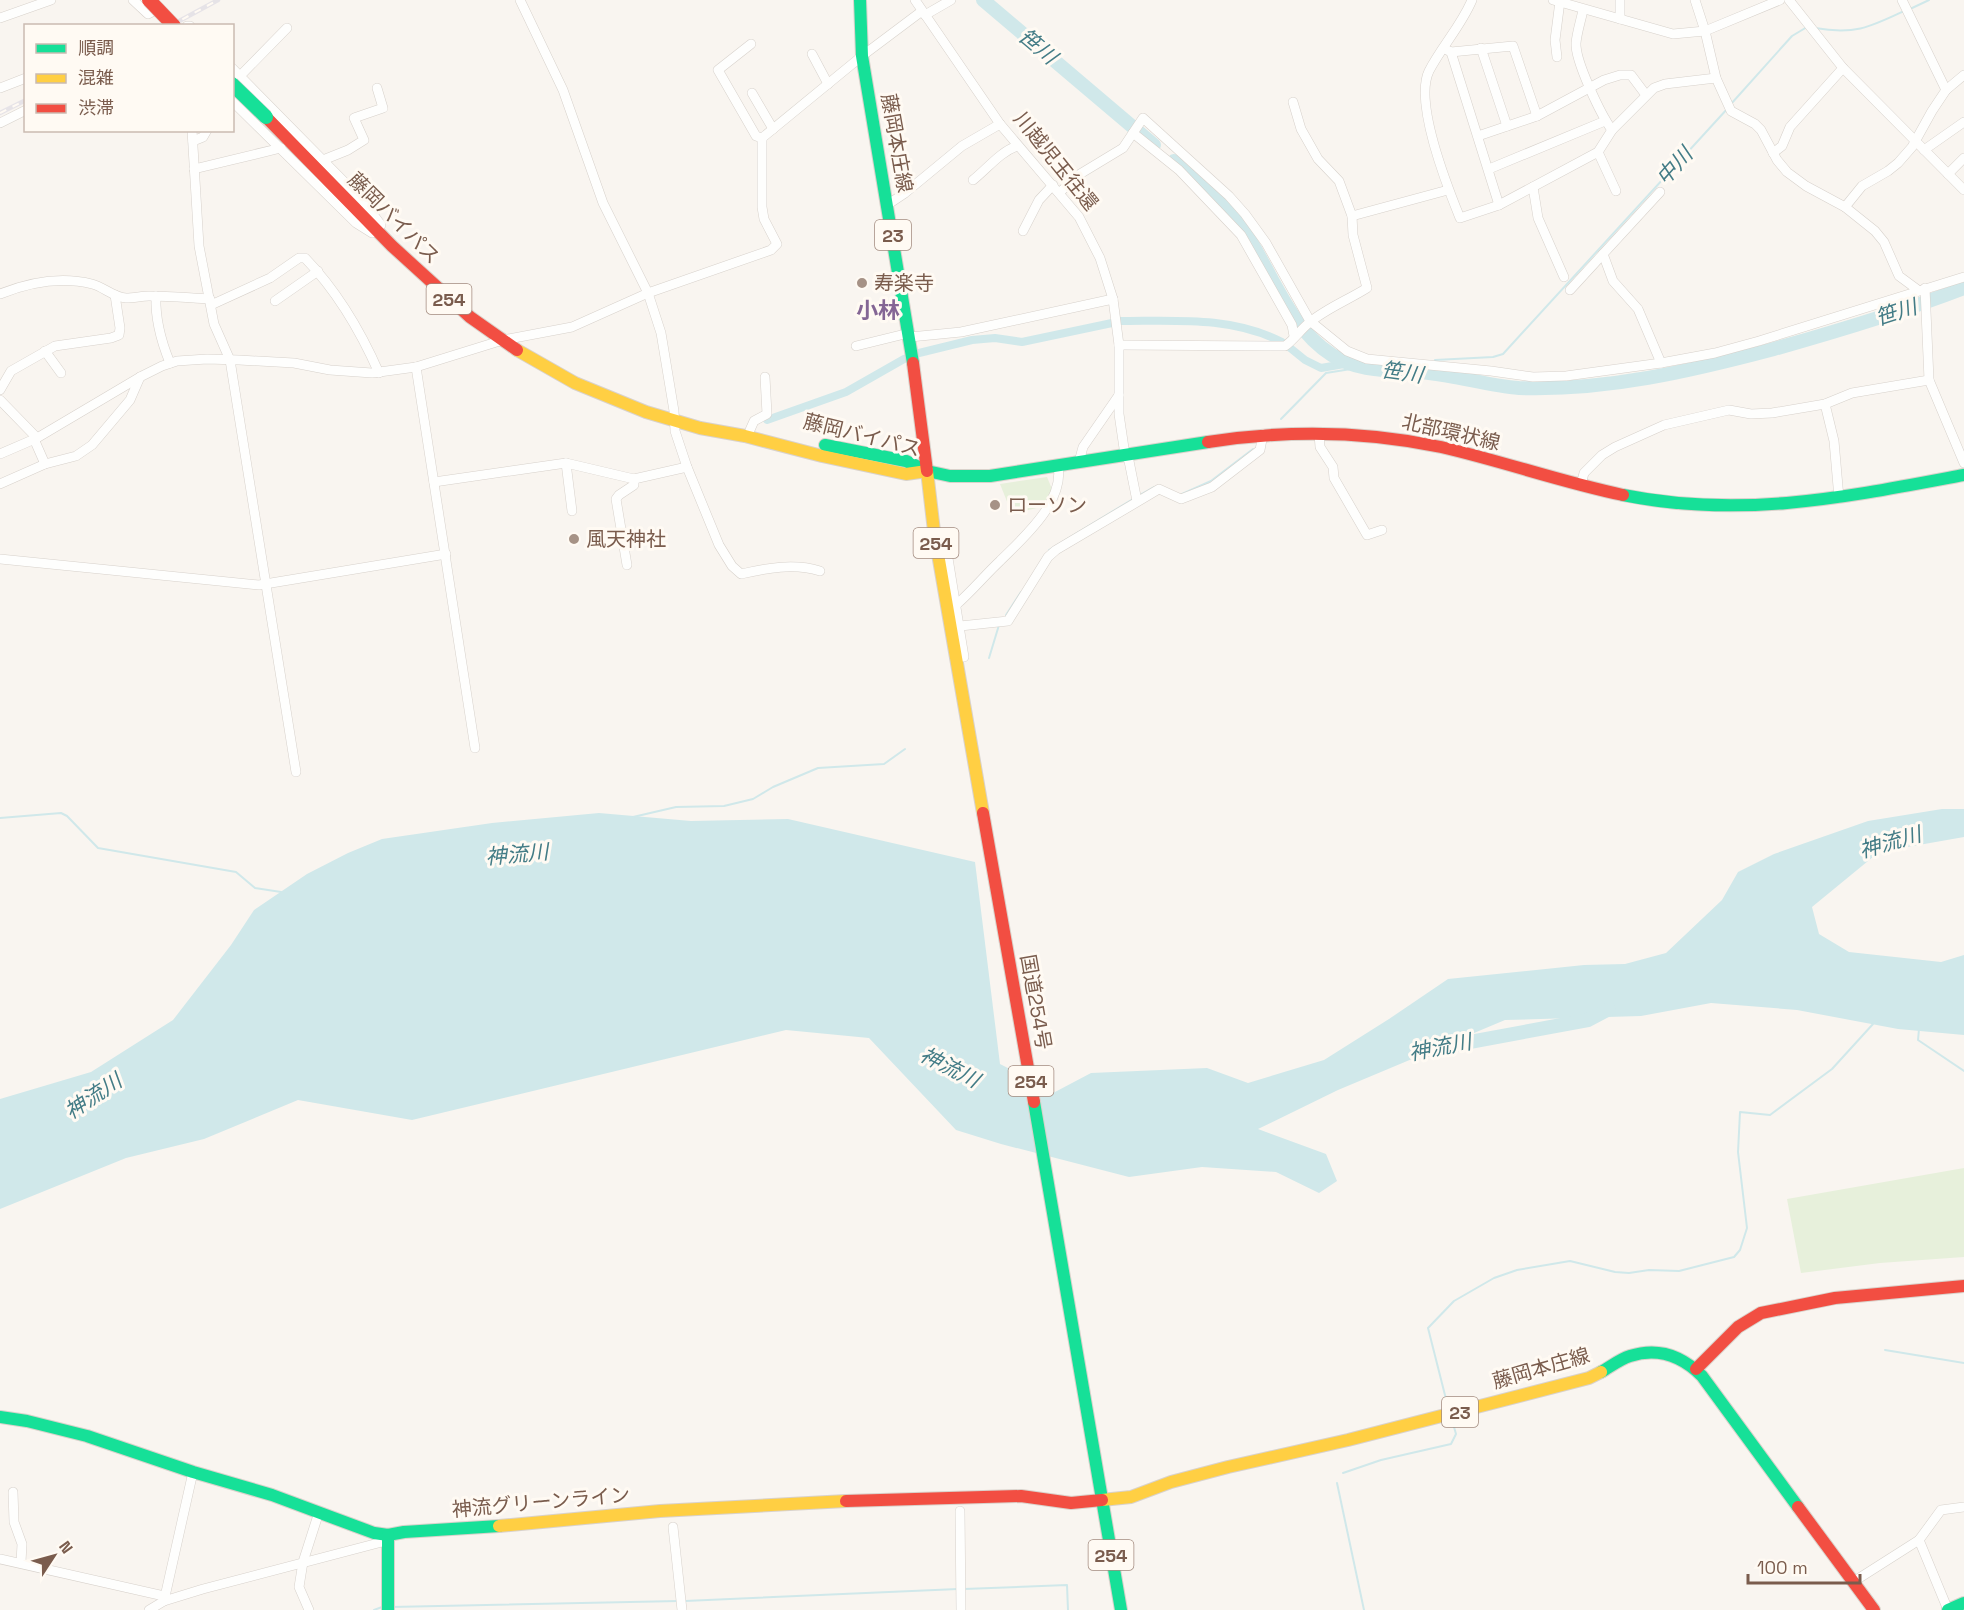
<svg xmlns="http://www.w3.org/2000/svg" width="1964" height="1610" font-family="'Space Grotesk','Noto Sans JP',sans-serif">
<style>
.green{fill:#e7f0db}
.water{fill:#d0e8ea}
.lines{fill:none;stroke-linecap:round;stroke-linejoin:round}
.stream{stroke:#d0e8ea;stroke-width:2}
.canal{stroke:#d0e8ea;stroke-width:8}
.river{stroke:#d0e8ea;stroke-width:14}
.street-casing{stroke:#d7d1cb;stroke-width:10}
.fast-casing{stroke:#d9d2cb;stroke-width:14}
.slow-casing{stroke:#d9d2cb;stroke-width:14}
.jam-casing{stroke:#d9d2cb;stroke-width:14}
.street{stroke:#fefefd;stroke-width:9}
.fast{stroke:#16e098;stroke-width:12}
.slow{stroke:#ffcf43;stroke-width:12}
.jam{stroke:#f24e42;stroke-width:12}
.rail-casing{stroke:#e6e3e7;stroke-width:4.5}
.rail{stroke:#fffaf3;stroke-width:2;stroke-dasharray:7;stroke-linecap:butt}
.fast-bridge-casing{stroke:#dad1cc;stroke-width:15;stroke-linecap:butt}
.jam-bridge-casing{stroke:#dad1cc;stroke-width:15;stroke-linecap:butt}
.fast-bridge{stroke:#16e098;stroke-width:14}
.jam-bridge{stroke:#f24e42;stroke-width:14}
.poi-dot{fill:#a69286;stroke:#fffaf3;stroke-width:2}
.labels{text-anchor:middle;dominant-baseline:central;stroke-width:6;stroke-linejoin:round;paint-order:stroke}
.shield{fill:#fffaf3;stroke:#a28b7f;stroke-width:1.5}
.shield-label{font-size:18px;font-weight:bold;fill:#7a5c4d}
.street-label{font-size:20px;fill:#7a5c4d;stroke:#fffaf3}
.poi-label{font-size:20px;fill:#7a5c4d;stroke:#fffaf3;text-anchor:start}
.water-label{font-size:21px;font-style:italic;fill:#437c86;stroke:#fffaf3}
.quarter-label{font-size:22px;font-weight:bold;fill:#846695;stroke:#fffaf3}
</style>
<rect width="100%" height="100%" fill="#f9f5f0"/>
<g class="green">
<polygon points="1047,477 1052,489 1045,506 1012,514 1000,484"/>
<polygon points="1964,1168 1964,1257 1880,1263 1801,1273 1787,1199"/>
</g>
<polygon class="water" points="1942,809 1964,809 1964,837 1879,852 1812,907 1819,934 1849,952 1941,962 1964,955 1964,1035 1898,1029 1797,1010 1711,1003 1641,1016 1505,1020 1338,1090 1258,1129 1326,1154 1337,1181 1319,1193 1276,1172 1202,1167 1129,1177 1001,1144 956,1130 869,1038 786,1030 412,1120 298,1100 204,1139 126,1158 0,1209 0,1099 91,1072 173,1020 231,945 254,910 307,874 348,853 382,839 492,823 599,813 691,821 788,819 975,862 1000,1064 1055,1092 1091,1073 1207,1068 1248,1083 1324,1060 1389,1019 1448,979 1584,965 1625,964 1666,953 1722,900 1738,872 1774,854 1868,821"/>
<g class="lines">
<g class="stream">
<polyline points="1910,9 1929,0"/>
<path d="M 1815,28 C 1855,35 1870,27 1904,11"/>
<polyline points="1731,104 1792,36 1807,27"/>
<polyline points="1435,360 1493,357 1503,354 1728,108"/>
<polyline points="1281,419 1326,373 1351,369 1354,365"/>
<polyline points="1182,494 1211,481 1253,449"/>
<polyline points="1138,496 1154,487"/>
<polyline points="1049,550 1133,499"/>
<polyline points="1006,615 1021,592"/>
<polyline points="989,658 999,625"/>
<polyline points="633,817 676,807 724,806 753,799 773,787 818,768 884,764 905,749"/>
<polyline points="0,818 61,813 67,816 98,848 236,872 255,888 281,892"/>
<polyline points="1919,1029 1918,1040 1964,1071"/>
<polyline points="1885,1350 1964,1363"/>
<polyline points="1448,1407 1428,1328 1454,1301 1494,1278 1517,1270 1570,1261 1615,1272 1629,1273 1649,1270 1679,1271 1734,1257 1740,1250 1747,1228 1738,1152 1740,1112 1770,1115 1832,1069 1873,1024"/>
<polyline points="1343,1473 1381,1460 1451,1444 1456,1434 1452,1420"/>
<polyline points="1337,1483 1364,1610"/>
<polyline points="964,1589 1067,1585 1068,1610"/>
<polyline points="685,1601 958,1589"/>
<polyline points="391,1607 679,1601"/>
<polyline points="374,1610 382,1607"/>
</g>
<g class="canal">
<path d="M 1120,321 C 1175,321 1231,316 1282,342"/>
<polyline points="1289,347 1305,360 1321,368 1350,363"/>
<polyline points="919,353 972,340 995,338 1022,342 1112,323"/>
<polyline points="767,420 846,392 904,359"/>
</g>
<g class="river">
<polyline points="983,0 1154,145"/>
<path d="M 1174,161 C 1199,182 1225,203 1244,231 C 1272,272 1288,327 1332,355 C 1362,374 1396,369 1429,373 C 1459,376 1489,386 1519,388 C 1606,391 1691,371 1774,349 C 1838,331 1902,312 1964,288"/>
<polyline points="1421,1051 1588,1020 1609,1009"/>
</g>
<defs>
<g id="street">
<polyline points="133,0 148,14 160,8"/>
<path d="M 520,0 L 563,90 L 603,203 L 648,293 L 661,333 L 674,411 L 675,431 L 687,467 L 719,545 L 732,566 L 741,574 C 767,568 794,563 820,571"/>
<polyline points="915,0 1000,124 1079,217 1100,258 1113,299 1119,345 1119,414 1125,455 1129,461 1137,501"/>
<path d="M 1472,0 C 1461,26 1442,46 1429,71 C 1414,102 1447,186 1460,218 L 1499,205 L 1598,152 L 1612,130 L 1654,88 L 1665,84 L 1716,78"/>
<polyline points="1553,0 1673,34 1705,31 1780,0"/>
<polyline points="1620,0 1620,19"/>
<polyline points="1695,0 1705,31 1716,78 1731,111 1755,124 1761,130 1777,160 1787,172 1806,186 1845,207 1875,231 1884,242 1899,276 1918,290"/>
<polyline points="1789,0 1843,68 1964,190"/>
<polyline points="1902,0 1946,90"/>
<path d="M 1583,10 C 1581,20 1577,32 1576,43 C 1575,61 1601,115 1612,130"/>
<polyline points="925,15 951,0"/>
<polyline points="0,18 51,0"/>
<polyline points="187,26 190,26"/>
<polyline points="751,44 718,70 756,136 762,138"/>
<polyline points="1481,48 1507,126"/>
<polyline points="1447,50 1451,52 1513,46 1537,116"/>
<polyline points="1451,52 1499,205"/>
<polyline points="812,54 828,84"/>
<polyline points="1557,57 1555,40 1560,1"/>
<polyline points="232,68 363,201 381,225"/>
<polyline points="240,76 287,28"/>
<polyline points="0,88 26,78"/>
<polyline points="752,93 773,129"/>
<polyline points="232,101 356,223 372,233"/>
<polyline points="0,123 26,110"/>
<polyline points="192,130 199,246 214,324 230,360 296,772"/>
<polyline points="1133,133 1179,170 1241,235 1292,325 1294,336"/>
<polyline points="1478,136 1537,116 1604,80 1620,75 1631,75 1646,95"/>
<polyline points="762,138 862,56 922,11"/>
<polyline points="193,141 203,137 207,130"/>
<polyline points="1924,150 1964,122"/>
<polyline points="1598,152 1616,191"/>
<polyline points="1773,153 1782,146 1790,127 1843,68"/>
<polyline points="323,160 348,150 364,140 354,118 383,108 377,88"/>
<polyline points="194,169 281,148"/>
<polyline points="1489,169 1605,121"/>
<polyline points="1948,174 1964,158"/>
<path d="M 973,180 C 988,168 1000,152 1017,146"/>
<polyline points="1533,187 1538,218 1564,277"/>
<polyline points="1660,192 1603,254 1613,281 1638,309 1661,363"/>
<polyline points="1059,193 1080,174 1123,148 1143,118 1229,196 1245,214 1266,243 1310,321 1347,351 1367,359 1491,371 1533,377 1566,376 1661,363 1715,353 1759,341 1964,277"/>
<polyline points="887,205 905,193 962,146 1000,124"/>
<polyline points="1845,207 1862,186 1888,171 1898,163 1912,147 1932,111 1946,90 1964,75"/>
<polyline points="1352,216 1448,190"/>
<polyline points="1023,231 1039,200 1053,185"/>
<polyline points="1925,288 1929,380 1964,463"/>
<polyline points="1570,290 1603,254"/>
<path d="M 0,294 C 30,282 60,276 92,284 C 104,287 113,297 126,298 C 134,298 142,296 149,296 C 170,296 190,298 210,299"/>
<path d="M 156,296 C 155,320 161,341 170,363"/>
<polyline points="275,301 318,271"/>
<path d="M 211,305 L 270,278 L 299,258 L 305,258 C 336,290 361,332 379,373"/>
<polyline points="910,337 961,332 1113,299"/>
<path d="M 1119,345 L 1285,346 C 1294,340 1300,330 1309,323 C 1325,309 1348,300 1367,288 L 1353,235 L 1352,216 L 1339,181 L 1318,159 L 1301,129 L 1293,102"/>
<polyline points="856,346 909,333"/>
<polyline points="45,351 61,373"/>
<polyline points="416,367 475,748"/>
<polyline points="0,390 11,371 55,346 111,338 119,335 120,328 115,295"/>
<polyline points="0,400 37,438"/>
<polyline points="1825,404 1834,441 1839,498"/>
<polyline points="750,430 754,421 767,414 765,377"/>
<polyline points="1319,434 1320,447 1333,467 1334,478 1367,535 1382,530"/>
<polyline points="34,439 45,464"/>
<polyline points="0,454 37,438 140,377 162,366 177,361 207,359 239,360 294,363 330,370 372,373 416,367 503,340 572,327 648,293 771,250 777,244 764,219 762,207 762,138"/>
<polyline points="1079,462 1083,447 1119,395"/>
<polyline points="566,463 572,511"/>
<polyline points="434,482 566,463 634,479 687,467"/>
<polyline points="0,484 45,464 76,456 92,445 130,400 140,377"/>
<polyline points="1581,485 1584,473 1602,455 1615,447 1664,425 1729,410 1751,414 1772,413 1825,404 1852,393 1929,380"/>
<polyline points="936,533 944,540 947,552 964,657"/>
<polyline points="0,559 259,585 446,554"/>
<polyline points="627,565 616,499 619,495 634,485 634,479"/>
<path d="M 957,604 C 972,591 985,575 1000,561 C 1023,538 1065,502 1058,465"/>
<polyline points="960,626 1008,621 1048,557 1056,550 1159,489 1181,499 1212,487 1260,450 1263,434"/>
<polyline points="13,1492 14,1522 22,1544 21,1562"/>
<polyline points="960,1511 961,1610"/>
<polyline points="673,1527 682,1610"/>
<polyline points="1919,1540 1948,1610"/>
<polyline points="0,1559 164,1596"/>
<polyline points="1853,1582 1919,1540 1941,1510 1964,1507"/>
<polyline points="164,1601 193,1472"/>
<polyline points="149,1610 164,1601 203,1589 382,1542 388,1535"/>
<polyline points="309,1610 299,1587 303,1562 319,1512"/>
</g>
<g id="fast">
<polyline points="860,0 862,56 913,363"/>
<polyline points="825,445 906,461 927,471"/>
<polyline points="927,471 950,476 990,476 1208,442"/>
<path d="M 1623,495 C 1742,519 1847,497 1964,475"/>
<polyline points="1034,1102 1121,1610"/>
<path d="M 1601,1372 C 1610,1367 1620,1359 1630,1356 C 1658,1347 1682,1356 1702,1376 L 1798,1507"/>
<polyline points="0,1417 27,1421 87,1436 193,1472 272,1495 374,1533 388,1535 404,1532 499,1526"/>
<polyline points="388,1535 388,1610"/>
<polyline points="1948,1610 1964,1603"/>
</g>
<g id="slow">
<polyline points="517,350 575,383 646,412 700,428 745,436 822,456 906,474 927,471"/>
<polyline points="927,471 934,531 983,813"/>
<polyline points="1102,1500 1131,1497 1171,1482 1228,1467 1348,1440 1589,1378 1601,1372"/>
<polyline points="499,1526 660,1511 846,1501"/>
</g>
<g id="jam">
<polyline points="266,117 392,246 470,317 517,350"/>
<polyline points="913,363 927,471"/>
<path d="M 1208,442 C 1285,430 1365,431 1441,447 C 1502,461 1561,482 1623,495"/>
<polyline points="983,813 1034,1102"/>
<polyline points="1696,1369 1738,1327 1761,1313 1835,1298 1964,1286"/>
<polyline points="846,1501 1021,1496 1071,1503 1102,1500"/>
<polyline points="1798,1507 1874,1610"/>
</g>
</defs>
<use href="#street" class="street-casing"/>
<use href="#fast" class="fast-casing"/>
<use href="#slow" class="slow-casing"/>
<use href="#jam" class="jam-casing"/>
<use href="#street" class="street"/>
<use href="#fast" class="fast"/>
<use href="#slow" class="slow"/>
<use href="#jam" class="jam"/>
<defs>
<g id="rail">
<polyline points="170,26 218,0"/>
<polyline points="0,113 26,100"/>
</g>
</defs>
<use href="#rail" class="rail-casing"/>
<use href="#rail" class="rail"/>
<defs>
<polyline id="fast-bridge" points="232,84 266,117"/>
<polyline id="jam-bridge" points="149,0 174,26"/>
</defs>
<use href="#fast-bridge" class="fast-bridge-casing"/>
<use href="#jam-bridge" class="jam-bridge-casing"/>
<use href="#fast-bridge" class="fast-bridge"/>
<use href="#jam-bridge" class="jam-bridge"/>
</g>
<g class="poi-dot">
<circle cx="862" cy="283" r="6"/>
<circle cx="995" cy="505" r="6"/>
<circle cx="574" cy="539" r="6"/>
</g>
<g class="labels">
<g class="shield">
<rect x="875" y="220" width="36" height="30" rx="4.5"/>
<rect x="426.5" y="284" width="45" height="30" rx="4.5"/>
<rect x="913.5" y="528" width="45" height="30" rx="4.5"/>
<rect x="1008.5" y="1066" width="45" height="30" rx="4.5"/>
<rect x="1442" y="1397" width="36" height="30" rx="4.5"/>
<rect x="1088.5" y="1540" width="45" height="30" rx="4.5"/>
</g>
<g class="shield-label">
<text x="893" y="235">23</text>
<text x="449" y="299">254</text>
<text x="936" y="543">254</text>
<text x="1031" y="1081">254</text>
<text x="1460" y="1412">23</text>
<text x="1111" y="1555">254</text>
</g>
<g class="street-label">
<text transform="translate(897 143) rotate(80)">藤岡本庄線</text>
<text transform="translate(1056 161) rotate(51)">川越児玉往還</text>
<text transform="translate(394 218) rotate(45)">藤岡バイパス</text>
<text transform="translate(1451 432) rotate(13)">北部環状線</text>
<text transform="translate(862 435) rotate(14)">藤岡バイパス</text>
<text transform="translate(1036 1002) rotate(80)">国道254号</text>
<text transform="translate(1541 1368) rotate(-16)">藤岡本庄線</text>
<text transform="translate(541 1502) rotate(-5)">神流グリーンライン</text>
</g>
<g class="poi-label">
<text x="874" y="283">寿楽寺</text>
<text x="1007" y="505">ローソン</text>
<text x="586" y="539">風天神社</text>
</g>
<g class="water-label">
<text transform="translate(1038 46) rotate(40)">笹川</text>
<text transform="translate(1674 166) rotate(-48)">中川</text>
<text transform="translate(1896 312) rotate(-18)">笹川</text>
<text transform="translate(1402 372) rotate(8)">笹川</text>
<text transform="translate(1890 842) rotate(-16)">神流川</text>
<text transform="translate(517 854) rotate(-5)">神流川</text>
<text transform="translate(1440 1047) rotate(-11)">神流川</text>
<text transform="translate(950 1067) rotate(27)">神流川</text>
<text transform="translate(93 1096) rotate(-34)">神流川</text>
</g>
<g class="quarter-label">
<text x="878" y="310">小林</text>
</g>
</g>
<rect x="24" y="24" width="210" height="108" fill="#fffaf3" stroke="#cabbb1" stroke-width="1.5"/>
<rect x="36" y="44" width="30" height="9" fill="#16e098" stroke="#cabbb1" stroke-width="1.5"/>
<text x="78" y="54" font-size="18" fill="#7a5c4d">順調</text>
<rect x="36" y="74" width="30" height="9" fill="#ffcf43" stroke="#cabbb1" stroke-width="1.5"/>
<text x="78" y="84" font-size="18" fill="#7a5c4d">混雑</text>
<rect x="36" y="104" width="30" height="9" fill="#f24e42" stroke="#cabbb1" stroke-width="1.5"/>
<text x="78" y="114" font-size="18" fill="#7a5c4d">渋滞</text>
<g transform="translate(54 1556) rotate(54)" stroke="#fffaf3" stroke-width="4.5" paint-order="stroke">
<path d="M0-4.5L10 22L0 15L-10 22Z" fill="#7a5c4d"/>
<text y="-9" font-size="16" font-weight="bold" text-anchor="middle" fill="#7a5c4d">N</text>
</g>
<path d="M1748 1574v9h112v-9" fill="none" stroke="#7a5c4d" stroke-width="3"/>
<text x="1757" y="1574" font-size="18" fill="#7a5c4d" stroke="#fffaf3" stroke-width="4.5" paint-order="stroke">100 m</text>
</svg>
